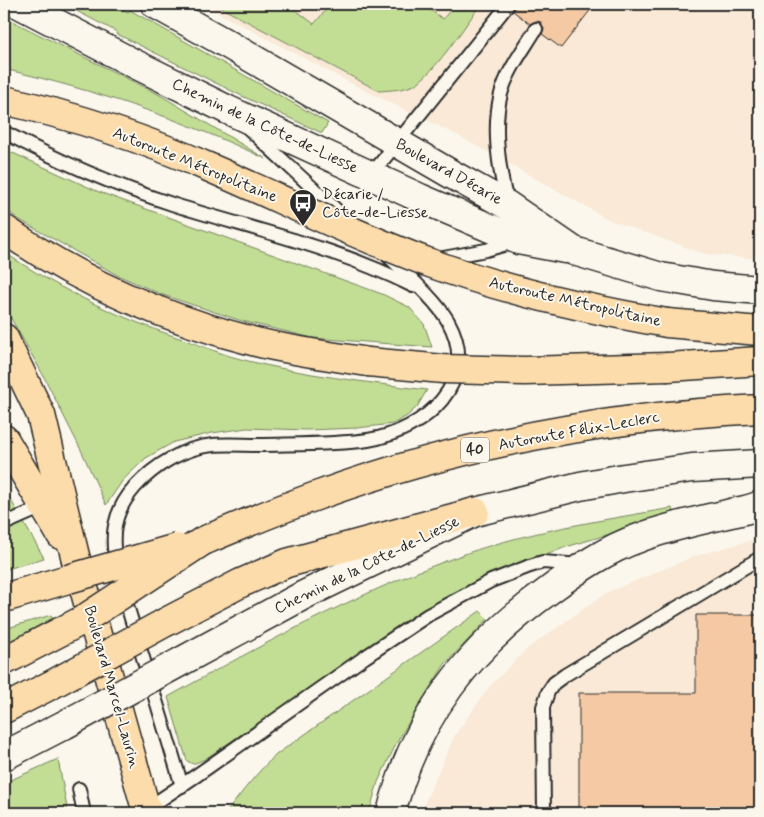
<svg xmlns="http://www.w3.org/2000/svg" width="764" height="817" font-family="Mynerve,sans-serif">
<style>
.built{fill:#f9e9d6}
.green{fill:#c2dd94;stroke:#768460}
.building{fill:#f5c9a4;stroke:#2b2b2b}
.lines{fill:none;stroke-linecap:round;stroke-linejoin:round}
.lane-casing{stroke:#2b2b2b;stroke-width:16}
.secondary-casing{stroke:#2b2b2b;stroke-width:31}
.primary-casing{stroke:#2b2b2b;stroke-width:31}
.highway-casing{stroke:#2b2b2b;stroke-width:31}
.lane{stroke:#fbf7ec;stroke-width:12}
.secondary{stroke:#fbf7ec;stroke-width:28}
.primary{stroke:#fddcac;stroke-width:28}
.highway{stroke:#fddcac;stroke-width:28}
.secondary-bridge-casing{stroke:#2b2b2b;stroke-width:31;stroke-linecap:butt}
.highway-bridge-casing{stroke:#2b2b2b;stroke-width:31;stroke-linecap:butt}
.secondary-bridge{stroke:#fbf7ec;stroke-width:28}
.highway-bridge{stroke:#fddcac;stroke-width:28}
.labels{text-anchor:middle;dominant-baseline:central;stroke-width:4;stroke-linejoin:round;paint-order:stroke}
.shield{fill:#fbf7ec;stroke:#696865;stroke-width:1}
.shield-label{font-size:15px;font-weight:bold;fill:#2b2b2b}
.street-label{font-size:16px;fill:#2b2b2b;stroke:#fbf7ec}
.poi-label{font-size:16px;fill:#2b2b2b;stroke:#fbf7ec;text-anchor:start}
</style>
<rect width="100%" height="100%" fill="#fbf7ec"/>
<filter id="ink" filterUnits="userSpaceOnUse"><feTurbulence type="fractalNoise" baseFrequency=".02" numOctaves="2"/><feDisplacementMap in="SourceGraphic" scale="10" xChannelSelector="R" yChannelSelector="G"/><feConvolveMatrix kernelMatrix="1 2 1 2 8 2 1 2 1" color-interpolation-filters="sRGB"/></filter>
<g filter="url(#ink)">
<g class="built">
<polygon points="202,4 760,4 760,259 705,254 610,220 455,134 362,89"/>
<polygon points="760,538 760,813 423,813 425,802 455,735 490,686 528,648 606,593 695,556"/>
</g>
<g class="green">
<polygon points="63,4 113,4 128,12 130,10 328,123 322,133 242,96 117,34 117,32"/>
<path d="M 214,4 L 288,4 L 314,24 L 331,4 L 422,4 L 443,19 L 455,4 L 481,4 C 467,23 433,75 414,85 C 403,90 391,90 379,91 Z"/>
<path d="M 4,17 L 160,95 L 266,159 C 182,119 94,90 4,69 Z"/>
<polygon points="4,149 99,192 382,294 409,307 424,324 432,347 313,338 242,321 163,295 117,275 18,219 4,208"/>
<path d="M 4,252 C 64,293 124,320 194,343 C 210,349 227,356 244,360 C 304,375 365,382 427,390 L 417,407 L 407,416 L 393,424 L 357,428 L 307,430 L 247,428 L 212,433 L 174,442 L 146,458 L 123,480 L 106,505 L 82,452 L 42,373 L 4,306 Z"/>
<polygon points="4,488 44,558 4,570"/>
<path d="M 672,508 L 674,515 L 566,547 L 503,572 L 353,659 L 205,759 L 193,764 L 187,761 L 168,697 C 259,646 353,595 451,559 C 521,532 598,521 672,508 Z"/>
<path d="M 480,611 L 488,619 L 445,664 L 421,702 L 397,742 L 378,782 L 369,813 L 226,813 C 242,792 257,772 277,754 Z"/>
<polygon points="51,615 53,618 4,644 4,629"/>
<polygon points="58,759 68,813 4,813 4,783"/>
</g>
<g class="building">
<polygon points="515,4 595,4 561,48 542,34 544,29 541,22 536,21 530,24 513,11"/>
<polygon points="696,615 760,615 760,813 579,813 579,693 696,693"/>
</g>
<g class="lines">
<defs>
<g id="lane">
<polyline points="248,128 345,218"/>
<path d="M 4,132 C 58,161 116,186 175,205 C 255,230 338,248 413,286"/>
<polyline points="371,175 507,6"/>
<path d="M 507,203 C 499,169 492,128 501,94 C 507,71 524,49 536,29"/>
<polyline points="438,259 486,250 513,242"/>
<polyline points="4,524 47,505"/>
<path d="M 117,568 C 110,536 113,512 135,487 C 155,465 183,448 213,445 C 228,444 244,445 259,445 C 295,444 332,445 368,440 C 425,431 482,381 448,321 C 435,299 405,273 386,254"/>
<polyline points="123,592 182,786"/>
<polyline points="79,789 84,813"/>
<polyline points="145,810 197,775 365,657 428,615 491,581 530,566 543,562 580,565"/>
<polyline points="544,813 543,707 548,692 554,683 565,675 760,558"/>
</g>
<g id="secondary">
<polyline points="19,4 135,64 228,110 420,198 518,240 565,249"/>
<polyline points="155,4 229,45 451,174 507,205 574,251 661,277 713,286 760,290"/>
<polyline points="182,661 304,595 475,512 580,486 624,478 692,468 760,464"/>
<polyline points="4,756 64,725"/>
<path d="M 391,813 C 416,715 469,648 551,589 C 578,569 607,549 639,538 C 668,527 698,521 727,514 C 738,511 750,510 760,505"/>
</g>
<polyline id="primary" points="76,560 146,809 149,813"/>
<g id="highway">
<path d="M 4,229 C 80,282 166,319 256,342 C 293,351 330,356 368,362"/>
<polyline points="667,323 760,331"/>
<polyline points="4,338 41,415 76,560"/>
<polyline points="668,367 760,361"/>
<polyline points="4,439 61,535"/>
<path d="M 203,541 C 241,525 280,509 319,495 C 460,444 611,416 760,409"/>
<polyline points="4,598 68,579"/>
<polyline points="166,622 241,583 287,563 475,512"/>
<polyline points="4,661 81,621"/>
<polyline points="4,709 51,685"/>
</g>
</defs>
<use href="#lane" class="lane-casing"/>
<use href="#secondary" class="secondary-casing"/>
<use href="#primary" class="primary-casing"/>
<use href="#highway" class="highway-casing"/>
<use href="#lane" class="lane"/>
<use href="#secondary" class="secondary"/>
<use href="#primary" class="primary"/>
<use href="#highway" class="highway"/>
<defs>
<polyline id="secondary-bridge" points="64,725 182,661"/>
<g id="highway-bridge">
<path d="M 4,100 C 73,116 143,138 208,167 C 282,199 354,235 430,263 C 507,291 587,309 667,323"/>
<polyline points="368,362 443,369 525,371 668,367"/>
<polyline points="68,579 177,548"/>
<polyline points="81,621 203,541"/>
<polyline points="51,685 166,622"/>
</g>
</defs>
<use href="#secondary-bridge" class="secondary-bridge-casing"/>
<use href="#highway-bridge" class="highway-bridge-casing"/>
<use href="#secondary-bridge" class="secondary-bridge"/>
<use href="#highway-bridge" class="highway-bridge"/>
</g>
</g>
<defs>
<symbol id="bus-pin" viewBox="-11 -11 22 30"><path d="M0 17L-7.5 6A9.5 9.5 0 1 1 7.5 6Z" fill="#2b2b2b" stroke="#fbf7ec"/><path d="M-5-6H5V4H4V6H2V4H-2V6H-4V4H-5ZM-3.5-4V0h7V-4ZM-3.5 1.2v1.5H-2V1.2ZM2 1.2v1.5H3.5V1.2Z" fill="#fff"/></symbol>
</defs>
<g fill-rule="evenodd">
<use href="#bus-pin" x="287" y="187" width="32" height="43"/>
</g>
<g class="labels">
<rect class="shield" x="461" y="437.5" width="28" height="25" rx="4"/>
<g class="shield-label">
<text x="475" y="450">40</text>
</g>
<g class="street-label">
<text transform="translate(265 126) rotate(25)">Chemin de la Côte-de-Liesse</text>
<text transform="translate(195 165) rotate(22)">Autoroute Métropolitaine</text>
<text transform="translate(449 172) rotate(29)">Boulevard Décarie</text>
<text transform="translate(575 302) rotate(13)">Autoroute Métropolitaine</text>
<text transform="translate(579 431) rotate(-10)">Autoroute Félix-Leclerc</text>
<text transform="translate(367 565) rotate(-26)">Chemin de la Côte-de-Liesse</text>
<text transform="translate(112 687) rotate(74)">Boulevard Marcel-Laurin</text>
</g>
<g class="poi-label">
<text x="322" y="194">Décarie /<tspan x="322" dy="18">Côte-de-Liesse</tspan></text>
</g>
</g>
<rect width="764" height="817" fill="none" stroke="#fbf7ec" stroke-width="20"/>
<rect x="10" y="10" width="744" height="797" fill="none" stroke="#2b2b2b" stroke-width="2" filter="url(#ink)"/>
</svg>
